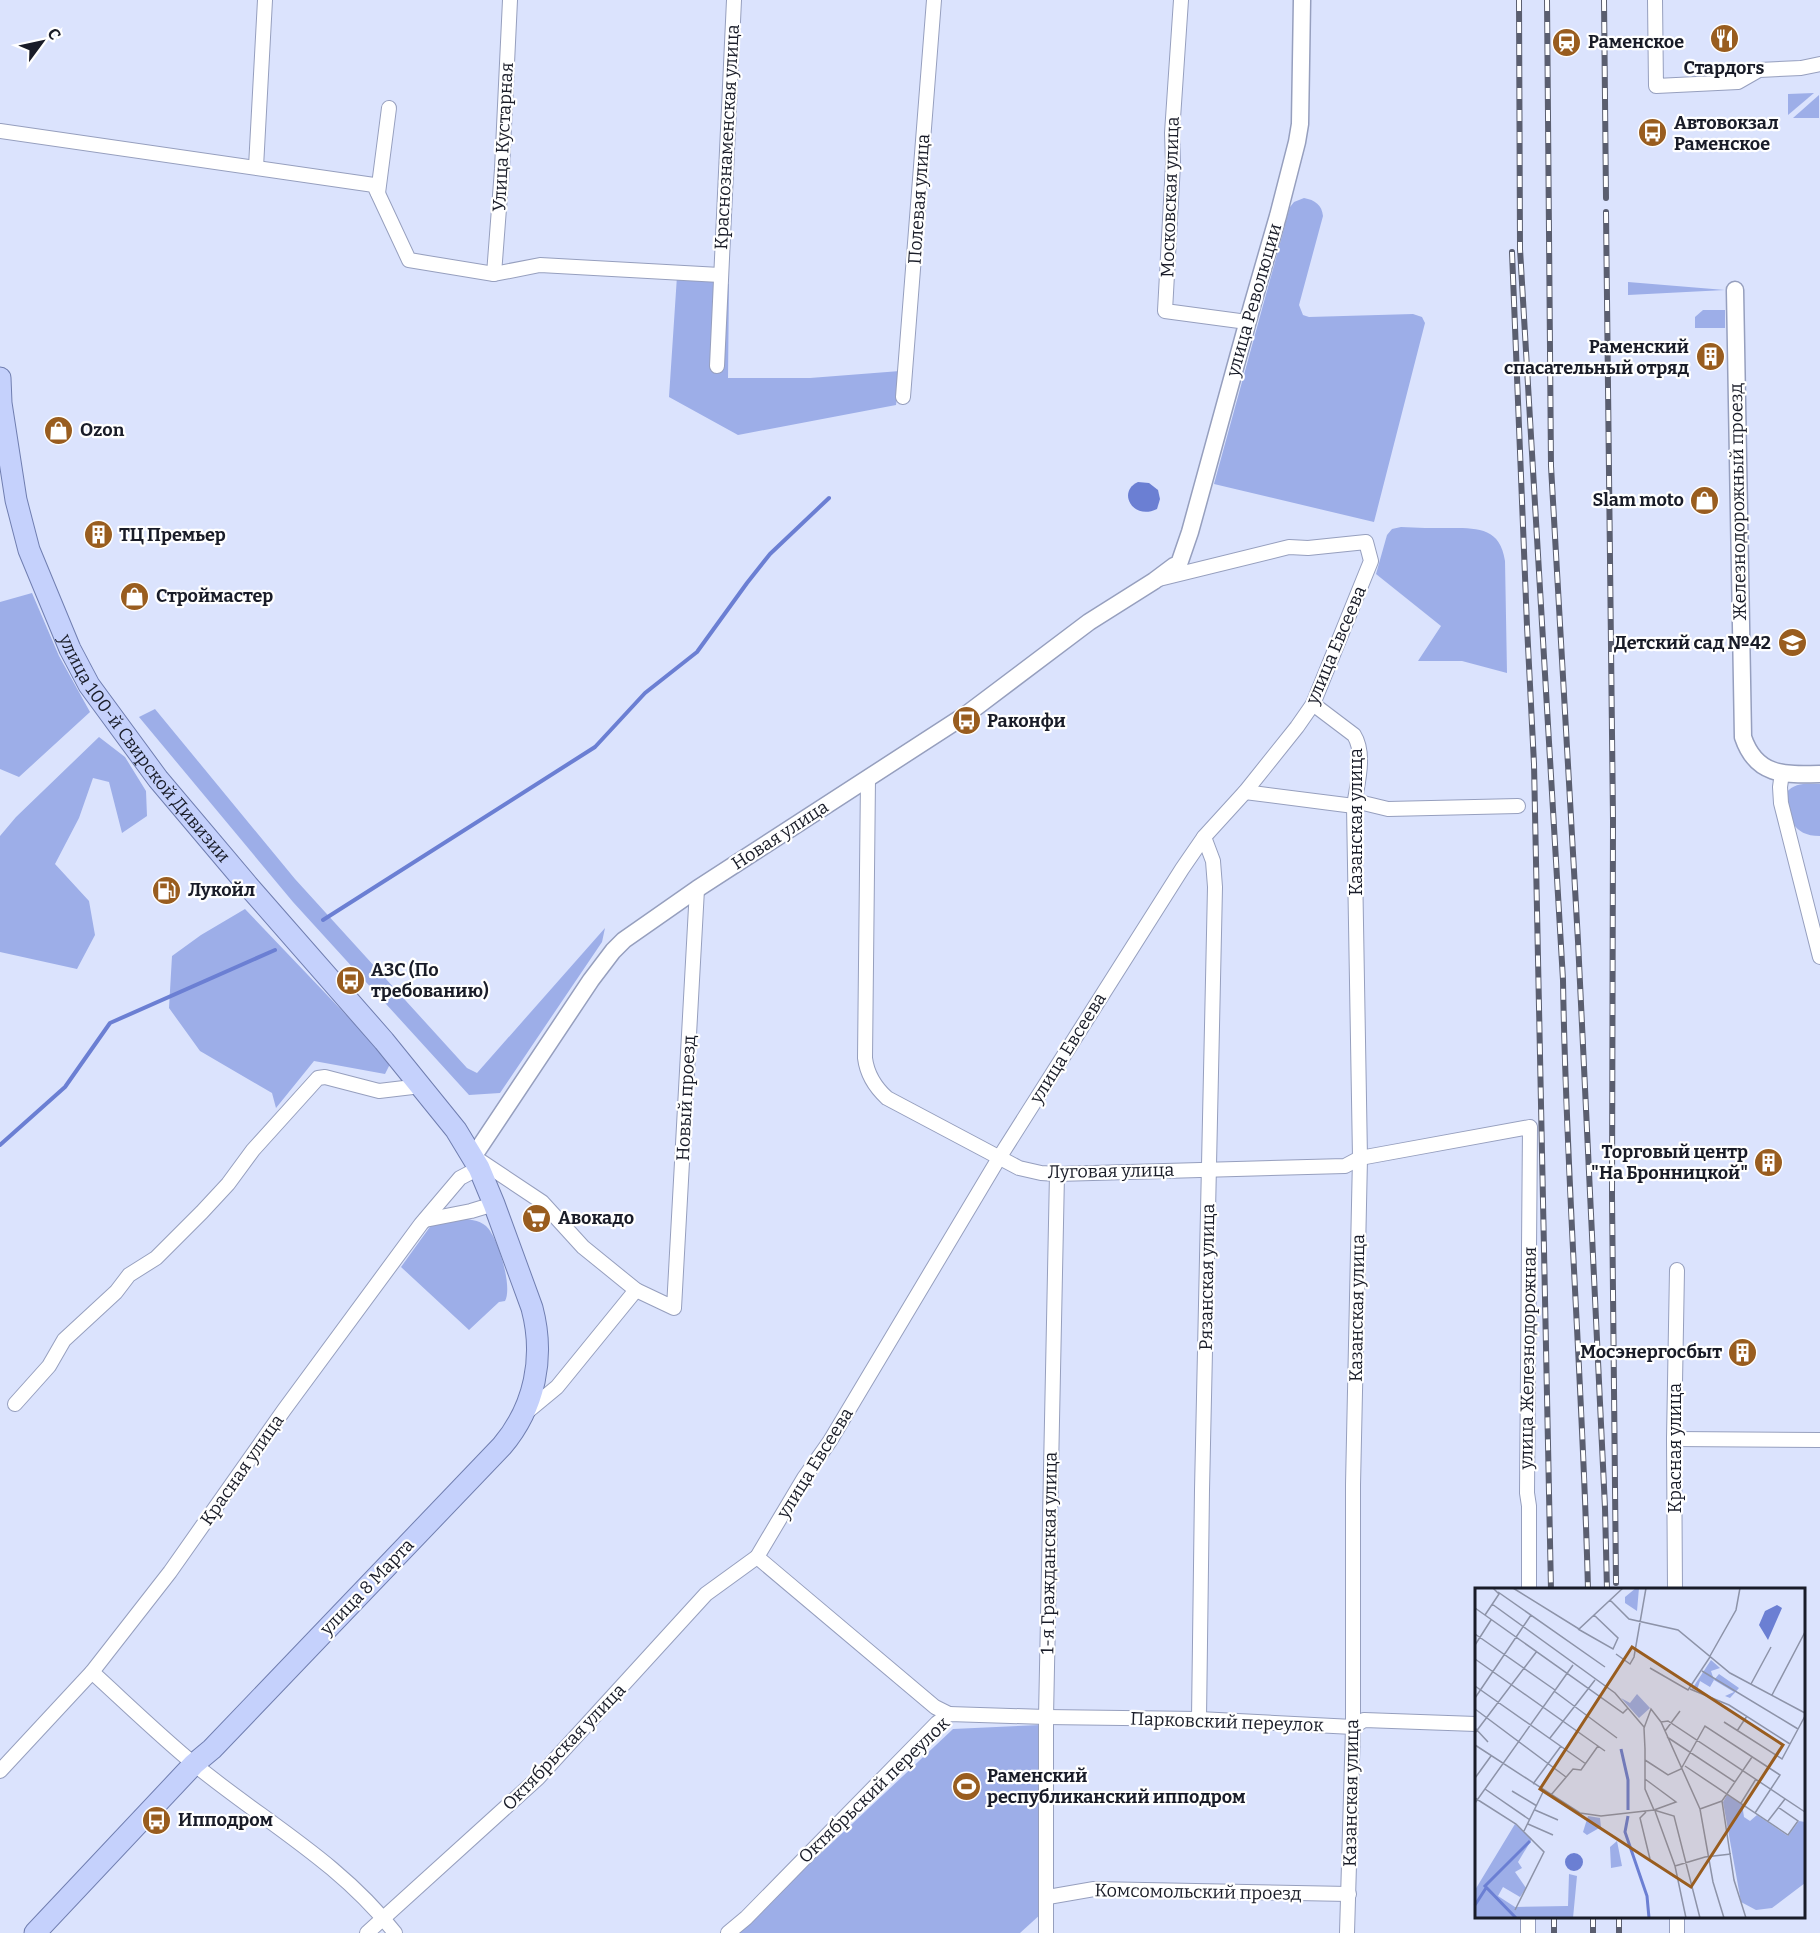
<svg xmlns="http://www.w3.org/2000/svg" width="1820" height="1933" font-family="Bitter,serif">
<style>
.green{fill:#9daee8}
.water{fill:#6b7fd3}
.lines{fill:none;stroke-linecap:round;stroke-linejoin:round}
.stream{stroke:#6b7fd3;stroke-width:4}
.minor-casing{stroke:#969fbe;stroke-width:16}
.tertiary-casing{stroke:#969fbe;stroke-width:19}
.primary-casing{stroke:#707eb0;stroke-width:23}
.minor{stroke:#fff;stroke-width:14}
.tertiary{stroke:#fff;stroke-width:16}
.primary{stroke:#c5d1fc;stroke-width:21}
.rail-casing{stroke:#5a5e6f;stroke-width:6}
.rail{stroke:#fff;stroke-width:4;stroke-dasharray:11;stroke-linecap:butt}
.labels{text-anchor:middle;dominant-baseline:central;stroke-width:4.5;stroke-linejoin:round;paint-order:stroke}
.poi-label{font-size:18px;font-weight:bold;fill:#191c28;stroke:#fff;text-anchor:start}
.street-label{font-size:18px;fill:#191c28;stroke:#fff}
.inset-river{fill:none;stroke:#6b7fd3;stroke-width:3}
.inset-road{fill:none;stroke:#8d93a8;stroke-width:1.5}
.view{fill:#995d1f;fill-opacity:0.15;stroke:#995d1f;stroke-width:3}
.inset-edge{fill:none;stroke:#191c28;stroke-width:3}
</style>
<rect width="100%" height="100%" fill="#dbe3fd"/>
<g class="green">
<polygon points="1814,93 1788,115 1788,94"/>
<polygon points="1819,95 1819,118 1793,118"/>
<path d="M 1304,198 C 1315,200 1322,205 1323,216 L 1299,305 L 1303,315 L 1309,317 L 1413,314 L 1422,317 L 1425,323 L 1374,522 L 1214,484 L 1290,207 L 1294,202 Z"/>
<polygon points="677,276 729,284 728,378 810,378 900,371 896,405 738,435 669,397"/>
<polygon points="1628,282 1725,290 1628,295"/>
<polygon points="1703,310 1725,310 1725,328 1695,328 1695,317"/>
<path d="M 1401,527 C 1417,528 1433,528 1448,528 C 1477,528 1500,527 1505,561 L 1507,673 L 1462,661 L 1418,661 L 1441,626 L 1376,574 L 1387,535 L 1392,529 Z"/>
<polygon points="32,593 59,656 90,712 19,777 0,769 0,602"/>
<polygon points="155,709 295,879 467,1068 477,1073 605,928 602,942 500,1093 469,1095 293,902 139,717"/>
<polygon points="99,737 125,757 146,791 147,816 122,833 109,782 93,778 79,818 55,864 89,901 95,935 77,969 0,952 0,836 16,817"/>
<path d="M 1820,784 L 1820,836 C 1792,836 1788,817 1786,793 C 1795,782 1807,784 1820,784 Z"/>
<polygon points="245,909 391,1062 385,1074 314,1061 276,1108 272,1093 200,1051 169,1008 172,956 201,935"/>
<path d="M 459,1218 C 468,1219 479,1220 486,1226 C 498,1237 513,1287 505,1301 L 499,1302 L 469,1330 L 401,1267 L 432,1224 Z"/>
<polygon points="1040,1725 1042,1913 1020,1933 736,1933 953,1729"/>
</g>
<path class="water" d="M 1138,482 L 1149,483 L 1158,490 L 1160,499 L 1157,509 C 1132,521 1117,491 1138,482 Z"/>
<g class="lines">
<g class="stream">
<polyline points="323,920 595,747 645,693 697,652 747,583 770,554 829,498"/>
<polyline points="0,1145 65,1087 110,1023 275,950"/>
</g>
<defs>
<g id="minor">
<polyline points="1181,0 1172,133 1173,164 1165,311 1247,322"/>
<polyline points="1655,0 1656,86 1738,82 1759,70 1801,68 1820,64"/>
<polyline points="0,131 374,185 409,260 494,274 540,265 720,275"/>
<polyline points="256,167 265,0"/>
<polyline points="378,193 389,108"/>
<polyline points="494,274 502,169 510,0"/>
<polyline points="717,366 734,0"/>
<polyline points="903,397 934,0"/>
<path d="M 1313,704 L 1354,735 C 1366,754 1357,785 1354,806 L 1360,1158 L 1353,1485 L 1353,1727 L 1347,1933"/>
<polyline points="1782,773 1780,787 1781,803 1820,957"/>
<path d="M 868,778 L 865,1058 C 867,1074 875,1087 887,1098 L 1019,1168 L 1041,1173 L 1057,1174 L 1345,1166 L 1360,1158 L 1530,1127 L 1527,1493 L 1529,1506 L 1529,1590"/>
<polyline points="1245,792 1354,806 1359,802 1388,809 1518,806"/>
<polyline points="476,1158 542,1202 583,1247 636,1290 674,1308 697,889"/>
<polyline points="425,1220 471,1211 494,1204"/>
<polyline points="15,1404 49,1366 64,1340 116,1292 129,1275 156,1258 202,1212 228,1184 253,1150 318,1078 325,1077 379,1091 421,1086"/>
<polyline points="528,1411 557,1387 636,1290"/>
<polyline points="1674,1439 1820,1440"/>
<polyline points="757,1557 935,1707 949,1714"/>
<polyline points="1675,1590 1674,1439 1677,1270"/>
<path d="M 92,1672 C 126,1703 159,1735 194,1764 C 262,1820 340,1862 395,1933"/>
<polyline points="1199,1719 1202,1490 1215,887 1213,861 1204,837"/>
<polyline points="0,1771 92,1672 170,1572 284,1410 421,1224 460,1178 479,1168"/>
<polyline points="1048,1897 1094,1889 1349,1894"/>
<polyline points="1528,1916 1528,1933"/>
<polyline points="1677,1916 1677,1933"/>
<polyline points="367,1933 538,1778 706,1594 757,1557 804,1478 830,1441 999,1158 1182,869 1204,837 1245,792 1297,727 1313,704 1371,561 1366,542 1308,548 1289,547 1159,579"/>
<polyline points="728,1933 746,1918 937,1723 949,1714 1046,1717 1199,1719 1353,1727 1364,1720 1476,1724"/>
<polyline points="1046,1933 1046,1717 1057,1174"/>
</g>
<g id="tertiary">
<path d="M 1735,290 L 1743,737 C 1756,776 1784,775 1820,774"/>
<polyline points="473,1157 591,980 613,951 624,940 697,889 967,714 1089,622 1154,581 1174,566 1179,564 1190,532 1252,306 1278,216 1297,142 1300,124 1302,0"/>
</g>
<g id="primary">
<path id="s1" d="M 0,378 L 1,403 L 16,500 L 29,550 L 70,649 L 89,685 L 158,779 L 250,888 L 384,1041 L 456,1130 L 479,1168 L 494,1204 L 532,1308 C 545,1357 535,1407 502,1446 L 212,1749 L 194,1764 L 35,1933"/>
</g>
</defs>
<use href="#minor" class="minor-casing"/>
<use href="#tertiary" class="tertiary-casing"/>
<use href="#primary" class="primary-casing"/>
<use href="#minor" class="minor"/>
<use href="#tertiary" class="tertiary"/>
<use href="#primary" class="primary"/>
<defs>
<g id="rail">
<path d="M 1519,0 L 1520,249 L 1563,980 C 1566,1183 1583,1386 1588,1590"/>
<polyline points="1547,0 1551,466 1578,941 1605,1508 1607,1590"/>
<polyline points="1604,0 1606,198"/>
<polyline points="1606,212 1613,820 1612,1196 1616,1583"/>
<polyline points="1512,252 1527,626 1534,764 1551,1590"/>
<polyline points="1554,1916 1554,1933"/>
<polyline points="1593,1916 1593,1933"/>
<polyline points="1619,1916 1619,1933"/>
</g>
</defs>
<use href="#rail" class="rail-casing"/>
<use href="#rail" class="rail"/>
</g>
<defs>
<symbol id="restaurant-disc" viewBox="-11 -11 22 22"><circle r="9.5" fill="#995d1f" stroke="#fff"/><path d="M-5-6h1v4h1v-4h1v4h1v-4h1v5L-1.5 .5V6h-2V.5L-5-1ZM5-6V6H3V1.5H1.5Q1.5-4 5-6Z" fill="#fff"/></symbol>
<symbol id="station-disc" viewBox="-11 -11 22 22"><circle r="9.5" fill="#995d1f" stroke="#fff"/><path d="M-3-6H3Q5-6 5-4V2Q5 4 3 4L4.5 6H3L1.5 4h-3L-3 6H-4.5L-3 4Q-5 4-5 2V-4Q-5-6-3-6ZM-3.5-4v3h7v-3ZM-3.5 1v1.5H-2V1ZM2 1v1.5H3.5V1Z" fill="#fff"/></symbol>
<symbol id="bus-disc" viewBox="-11 -11 22 22"><circle r="9.5" fill="#995d1f" stroke="#fff"/><path d="M-5-6H5V4H4V6H2V4H-2V6H-4V4H-5ZM-3.5-4V0h7V-4ZM-3.5 1.2v1.5H-2V1.2ZM2 1.2v1.5H3.5V1.2Z" fill="#fff"/></symbol>
<symbol id="building-disc" viewBox="-11 -11 22 22"><circle r="9.5" fill="#995d1f" stroke="#fff"/><path d="M-4-6H4V6H1V3H-1V6H-4ZM-2.5-4.3h1.7v1.8h-1.7ZM.8-4.3h1.7v1.8H.8ZM-2.5-1h1.7V.8h-1.7ZM.8-1h1.7V.8H.8Z" fill="#fff"/></symbol>
<symbol id="shop-disc" viewBox="-11 -11 22 22"><circle r="9.5" fill="#995d1f" stroke="#fff"/><path d="M-5-2.5h2.3a2.7 3.5 0 0 1 5.4 0H5L5.5 6h-11ZM-1.5-2.5h3a1.5 2.3 0 0 0-3 0Z" fill="#fff"/></symbol>
<symbol id="school-disc" viewBox="-11 -11 22 22"><circle r="9.5" fill="#995d1f" stroke="#fff"/><path d="M0-5L7-2L0 1L-7-2ZM-4 1L0 2.5L4 1V4Q0 6-4 4Z" fill="#fff"/></symbol>
<symbol id="fuel-disc" viewBox="-11 -11 22 22"><circle r="9.5" fill="#995d1f" stroke="#fff"/><path d="M-5.5-6h7V0h2V4h1.3V-2.5L3-4.5l.8-.8L6-3V5H2.5V1h-1V6h-7ZM-4.2-4.7v3.2H.2V-4.7Z" fill="#fff"/></symbol>
<symbol id="supermarket-disc" viewBox="-11 -11 22 22"><circle r="9.5" fill="#995d1f" stroke="#fff"/><path d="M-6-5.5h2.5l.6 2H6L4.5 2H-2.5L-4.4-4H-6ZM-1.5 3.2a1.3 1.3 0 1 0 .1 0ZM3 3.2a1.3 1.3 0 1 0 .1 0Z" fill="#fff"/></symbol>
<symbol id="stadium-disc" viewBox="-11 -11 22 22"><circle r="9.5" fill="#995d1f" stroke="#fff"/><path d="M0-5a6.5 5 0 1 0 0 10a6.5 5 0 1 0 0-10ZM-3.5-1.8h7v3.6h-7Z" fill="#fff"/></symbol>
</defs>
<g fill-rule="evenodd">
<use href="#restaurant-disc" x="1708" y="22" width="33" height="33"/>
<use href="#station-disc" x="1550" y="26" width="33" height="33"/>
<use href="#bus-disc" x="1636" y="116" width="33" height="33"/>
<use href="#building-disc" x="1694" y="340" width="33" height="33"/>
<use href="#shop-disc" x="42" y="414" width="33" height="33"/>
<use href="#shop-disc" x="1688" y="484" width="33" height="33"/>
<use href="#building-disc" x="82" y="518" width="33" height="33"/>
<use href="#shop-disc" x="118" y="580" width="33" height="33"/>
<use href="#school-disc" x="1776" y="626" width="33" height="33"/>
<use href="#bus-disc" x="950" y="704" width="33" height="33"/>
<use href="#fuel-disc" x="150" y="874" width="33" height="33"/>
<use href="#bus-disc" x="334" y="964" width="33" height="33"/>
<use href="#building-disc" x="1752" y="1146" width="33" height="33"/>
<use href="#supermarket-disc" x="520" y="1202" width="33" height="33"/>
<use href="#building-disc" x="1726" y="1336" width="33" height="33"/>
<use href="#stadium-disc" x="950" y="1770" width="33" height="33"/>
<use href="#bus-disc" x="140" y="1804" width="33" height="33"/>
</g>
<g class="labels">
<g class="poi-label">
<text x="1588" y="42">Раменское</text>
<text x="1724" y="68" text-anchor="middle">Стардогs</text>
<text x="1674" y="123">Автовокзал<tspan x="1674" dy="21">Раменское</tspan></text>
<text x="1689" y="347" text-anchor="end">Раменский<tspan x="1689" dy="21">спасательный отряд</tspan></text>
<text x="80" y="430">Ozon</text>
<text x="1684" y="500" text-anchor="end">Slam moto</text>
<text x="119" y="535">ТЦ Премьер</text>
<text x="156" y="596">Строймастер</text>
<text x="1771" y="643" text-anchor="end">Детский сад №42</text>
<text x="987" y="721">Раконфи</text>
<text x="188" y="890">Лукойл</text>
<text x="371" y="970">АЗС (По<tspan x="371" dy="21">требованию)</tspan></text>
<text x="1748" y="1152" text-anchor="end">Торговый центр<tspan x="1748" dy="21">"На Бронницкой"</tspan></text>
<text x="558" y="1218">Авокадо</text>
<text x="1722" y="1352" text-anchor="end">Мосэнергосбыт</text>
<text x="987" y="1776">Раменский<tspan x="987" dy="21">республиканский ипподром</tspan></text>
<text x="178" y="1820">Ипподром</text>
</g>
<g class="street-label">
<text transform="translate(503 137) rotate(-87)">Улица Кустарная</text>
<text transform="translate(727 137) rotate(-87)">Краснознаменская улица</text>
<text transform="translate(1170 197) rotate(-88)">Московская улица</text>
<text transform="translate(919 199) rotate(-86)">Полевая улица</text>
<text transform="translate(1254 300) rotate(-74)">улица Революции</text>
<text transform="translate(1738 502) rotate(-91)">Железнодорожный проезд</text>
<text transform="translate(1336 645) rotate(-67)">улица Евсеева</text>
<text stroke="none"><textPath href="#s1" startOffset="406">улица 100-й Свирской Дивизии</textPath></text>
<text transform="translate(1356 822) rotate(-90)">Казанская улица</text>
<text transform="translate(780 835) rotate(-33)">Новая улица</text>
<text transform="translate(1068 1048) rotate(-58)">улица Евсеева</text>
<text transform="translate(686 1098) rotate(-87)">Новый проезд</text>
<text transform="translate(1111 1171) rotate(-1)">Луговая улица</text>
<text transform="translate(1207 1277) rotate(-89)">Рязанская улица</text>
<text transform="translate(1357 1308) rotate(-89)">Казанская улица</text>
<text transform="translate(1528 1358) rotate(-89)">улица Железнодорожная</text>
<text transform="translate(1675 1448) rotate(-90)">Красная улица</text>
<text transform="translate(815 1463) rotate(-58)">улица Евсеева</text>
<text transform="translate(242 1470) rotate(-55)">Красная улица</text>
<text transform="translate(1049 1553) rotate(-89)">1-я Гражданская улица</text>
<text transform="translate(367 1587) rotate(-46)">улица 8 Марта</text>
<text transform="translate(1227 1722) rotate(2)">Парковский переулок</text>
<text transform="translate(564 1747) rotate(-46)">Октябрьская улица</text>
<text transform="translate(874 1790) rotate(-44)">Октябрьский переулок</text>
<text transform="translate(1351 1793) rotate(-89)">Казанская улица</text>
<text transform="translate(1198 1892) rotate(1)">Комсомольский проезд</text>
</g>
</g>
<g transform="translate(1475 1588)">
<rect width="330" height="330" fill="#dbe3fd"/>
<path d="M 161,0 L 164,0 L 162,23 L 150,15 L 150,9 ZM 236,72 L 245,80 L 236,83 L 239,92 L 244,86 L 264,100 L 255,110 L 250,108 L 259,104 L 239,92 L 235,99 L 225,93 L 222,102 L 217,101 ZM 162,106 L 175,120 L 164,130 L 146,110 L 155,115 ZM 252,207 L 267,216 L 269,229 L 275,233 L 282,227 L 313,248 L 324,233 L 330,234 L 330,295 L 297,320 L 281,322 L 266,314 L 248,214 ZM 113,228 L 125,230 L 126,239 L 112,247 L 108,244 ZM 40,236 L 57,251 L 43,274 L 47,280 L 40,284 L 51,300 L 45,309 L 28,299 L 23,308 L 40,319 L 93,318 L 94,286 L 102,288 L 98,330 L 0,330 L 0,302 ZM 142,253 L 147,278 L 136,280 L 135,259 Z" fill="#9daee8"/>
<path d="M 302,17 L 307,20 L 293,52 L 284,37 L 290,23 ZM90 274a9 9 0 1 1 18 0a9 9 0 1 1-18 0Z" fill="#6b7fd3"/>
<path class="inset-river" d="M 146,161 L 153,192 L 153,222M 153,228 L 150,244 L 172,308 L 174,330M 0,317 L 11,300M 41,330 L 10,298 L 55,253"/>
<path class="inset-road" d="M 38,0 L 104,41 L 148,0M 23,4 L 130,79M 135,12 L 154,31 L 203,42 L 255,85 L 330,125M 17,16 L 140,105 L 169,139M 0,20 L 148,125 L 153,120M 10,27 L 24,6 L 18,0M 103,41 L 138,61 L 143,50 L 119,27M 0,46 L 80,102M 0,57 L 16,32M 141,66 L 155,76 L 159,69 L 171,0M 235,68 L 261,22 L 265,0M 0,71 L 130,163M 175,80 L 213,102 L 235,69M 227,83 L 323,141M 276,96 L 296,59M 0,98 L 111,176M 215,101 L 254,117 L 315,156M 79,103 L 142,150M 297,107 L 330,44M 0,110 L 56,27M 0,121 L 91,189M 186,134 L 193,133 L 330,224M 249,134 L 307,171 L 330,128M 0,140 L 13,154M 190,143 L 205,123M 262,143 L 272,128M 0,145 L 62,63M 192,149 L 260,194M 75,150 L 120,92M 0,157 L 105,225 L 126,228 L 179,222 L 199,228 L 225,330M 170,172 L 193,187 L 206,181 L 230,138 L 305,187 L 280,225M 210,178 L 313,247 L 323,233 L 303,219M 0,190 L 16,168M 170,191 L 201,214 L 179,222 L 170,201 L 170,161 L 169,140 L 176,121 L 186,134 L 225,221 L 238,294 L 249,330M 58,196 L 86,158M 10,201 L 55,232M 37,203 L 62,218M 76,207 L 98,181 L 106,182 L 123,158M 0,210 L 41,236 L 69,264 L 40,322M 0,215 L 98,77M 266,215 L 281,191M 225,221 L 247,213M 60,222 L 83,232M 180,223 L 200,278 L 211,330M 171,224 L 165,230 L 175,271M 293,233 L 310,211M 53,236 L 78,247M 49,243 L 68,204M 200,278 L 230,269 L 256,266M 271,330 L 259,292 L 247,213 L 277,169"/>
<path class="view" d="M 157,59 L 308,157 L 216,299 L 65,201 Z"/>
<rect width="330" height="330" class="inset-edge"/>
</g>
<g transform="translate(42 42) rotate(57)" stroke="#ffffff" stroke-width="4.5" paint-order="stroke">
<path d="M0-4.5L10 22L0 15L-10 22Z" fill="#191c28"/>
<text y="-9" font-size="16" font-weight="bold" text-anchor="middle" fill="#191c28">С</text>
</g>
</svg>
